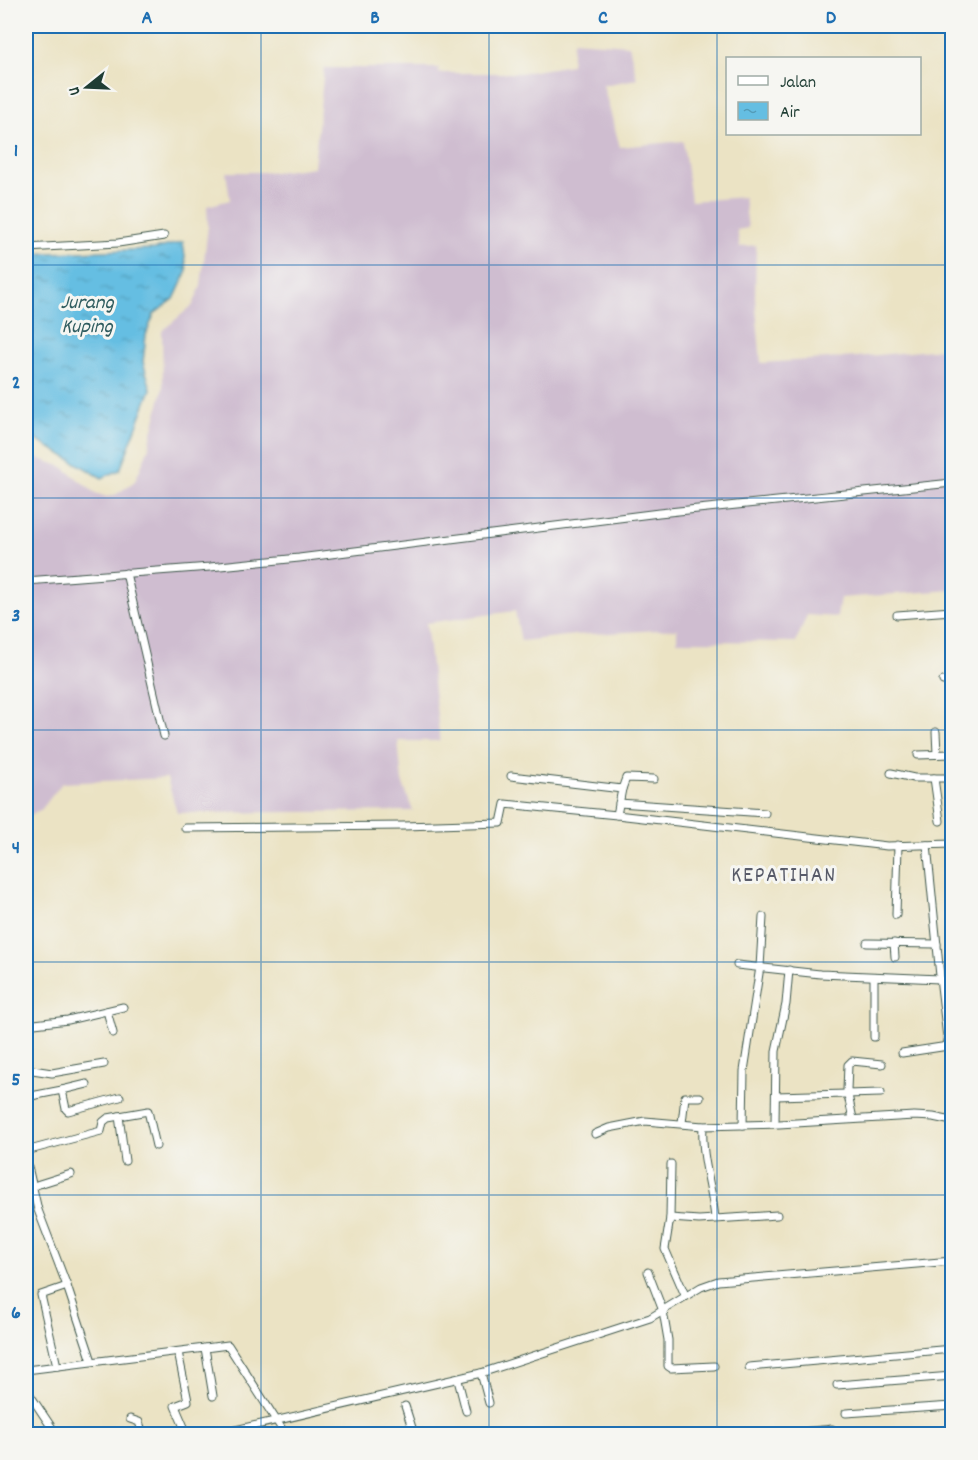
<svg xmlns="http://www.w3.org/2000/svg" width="978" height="1460" font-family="Dekko,sans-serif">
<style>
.industrial{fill:#cfbdd0}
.water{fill:url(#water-ripples);stroke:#427e8b;stroke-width:1.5}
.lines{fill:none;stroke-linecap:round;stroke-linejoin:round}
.minor-casing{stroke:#3e564a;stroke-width:9}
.minor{stroke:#fff;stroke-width:7}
.grid{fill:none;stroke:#1f6fb2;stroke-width:1.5;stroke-opacity:0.55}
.labels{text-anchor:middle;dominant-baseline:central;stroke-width:6;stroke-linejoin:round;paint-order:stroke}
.water-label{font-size:21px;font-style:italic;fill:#305d60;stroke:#f6f6f2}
.quarter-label{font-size:22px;letter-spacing:1.5px;fill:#585b69;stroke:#f6f6f2}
.neatline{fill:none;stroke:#1f6fb2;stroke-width:2}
.grid-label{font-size:20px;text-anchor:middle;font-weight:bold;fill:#1f6fb2}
</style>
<defs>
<pattern id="water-ripples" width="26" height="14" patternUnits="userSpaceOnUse" patternTransform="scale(1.5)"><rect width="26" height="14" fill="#65bee2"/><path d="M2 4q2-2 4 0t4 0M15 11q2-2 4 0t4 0" fill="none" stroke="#539cb8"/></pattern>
</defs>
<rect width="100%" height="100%" fill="#f6f6f2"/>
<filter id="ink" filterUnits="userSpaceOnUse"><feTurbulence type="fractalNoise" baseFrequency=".0167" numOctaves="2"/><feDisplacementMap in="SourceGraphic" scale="12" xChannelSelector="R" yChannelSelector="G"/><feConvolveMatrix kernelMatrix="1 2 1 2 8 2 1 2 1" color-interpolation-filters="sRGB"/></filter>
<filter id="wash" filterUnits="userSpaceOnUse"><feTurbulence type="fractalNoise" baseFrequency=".008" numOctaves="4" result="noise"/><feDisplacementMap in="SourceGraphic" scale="24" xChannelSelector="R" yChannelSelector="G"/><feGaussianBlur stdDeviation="1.35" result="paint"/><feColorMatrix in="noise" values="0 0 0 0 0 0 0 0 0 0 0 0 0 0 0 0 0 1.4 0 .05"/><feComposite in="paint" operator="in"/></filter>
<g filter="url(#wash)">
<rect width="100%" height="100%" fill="#ebe3c4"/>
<polygon class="industrial" points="573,41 629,45 637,79 603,85 620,147 683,141 691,201 744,197 748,228 737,230 740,247 756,245 755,297 761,363 857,357 952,348 952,590 840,598 837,617 807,615 796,642 677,641 677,629 575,635 521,641 515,611 426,623 440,741 398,741 402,781 413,811 177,813 167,778 62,783 41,810 26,817 26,454 63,467 95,493 107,497 117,494 135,481 148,450 163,388 162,331 193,305 201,286 208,226 207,206 230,200 226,172 276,172 314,167 324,68 439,68 438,73 522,73 571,65"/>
<polygon class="water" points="183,242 187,271 174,299 154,314 146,335 143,362 151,389 120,470 102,478 26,434 26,254 155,249"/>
</g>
<g filter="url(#ink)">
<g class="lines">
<defs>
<g id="minor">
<polyline points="26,248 118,243 164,236"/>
<polyline points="126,573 164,736"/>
<polyline points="26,581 210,567 299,558 659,513 952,483"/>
<polyline points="897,615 952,611"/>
<polyline points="943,681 952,682"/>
<polyline points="936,732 937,754"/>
<polyline points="918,755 952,754"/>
<polyline points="891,773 914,778 952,778"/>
<polyline points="511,776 622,789 617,815 887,846 952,844"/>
<polyline points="934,778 940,821"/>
<polyline points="622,789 626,778 654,779"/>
<polyline points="619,803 765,813"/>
<polyline points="185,828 404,826 501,823 505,804 617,815"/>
<polyline points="927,845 941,986 952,1080"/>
<polyline points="896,915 898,845"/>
<polyline points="867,943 937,944"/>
<polyline points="894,943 895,957"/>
<polyline points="737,965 820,974 940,979"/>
<polyline points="107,1011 113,1033"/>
<polyline points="26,1025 68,1020 123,1007"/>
<polyline points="874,1037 874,977"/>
<polyline points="902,1053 948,1046"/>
<polyline points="26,1069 52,1073 104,1064"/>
<polyline points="62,1090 87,1084"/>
<polyline points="776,1096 881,1093"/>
<polyline points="26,1097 62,1090 66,1109 68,1111 120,1097"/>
<polyline points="119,1116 125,1161"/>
<polyline points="853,1119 847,1090 848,1065 852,1061 882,1064"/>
<polyline points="682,1123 685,1097 700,1097"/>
<polyline points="775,1124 776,1051 786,1004 789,970"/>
<polyline points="743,1125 744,1071 760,967 763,917"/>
<path d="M 703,1126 C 701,1157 712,1187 715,1218"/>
<polyline points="595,1134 609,1128 645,1121 703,1126 779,1124 914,1116 933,1117 952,1121"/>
<polyline points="26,1151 101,1131 103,1122 108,1118 148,1111 156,1146"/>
<polyline points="26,1158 38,1210 67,1286 92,1361"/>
<polyline points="671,1164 670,1218 665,1249 685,1295"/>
<polyline points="33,1186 71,1174"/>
<polyline points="670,1218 699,1220 777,1215"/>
<polyline points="648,1272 663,1311 668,1340 668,1366 671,1368 714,1366"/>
<polyline points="205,1348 228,1345 285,1434"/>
<polyline points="178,1352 188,1401 175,1406 187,1434"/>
<polyline points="57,1366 41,1295 67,1286"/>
<polyline points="749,1367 952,1349"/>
<polyline points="26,1370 205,1348 213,1396"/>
<polyline points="481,1373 489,1403"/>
<polyline points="458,1380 466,1411"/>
<polyline points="837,1385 952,1376"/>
<polyline points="26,1389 56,1434"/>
<polyline points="405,1406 414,1434"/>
<polyline points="846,1413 952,1406"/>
<polyline points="130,1419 139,1422 143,1434"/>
<polyline points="801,1432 832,1429 838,1434"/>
<polyline points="218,1434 481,1373 650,1318 701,1287 718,1281 952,1261"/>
<polyline points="679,1434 684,1434"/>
</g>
</defs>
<use href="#minor" class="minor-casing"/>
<use href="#minor" class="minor"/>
</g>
</g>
<path class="grid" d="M 261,26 L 261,1434M 489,26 L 489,1434M 717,26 L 717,1434M 26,265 L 952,265M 26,498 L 952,498M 26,730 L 952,730M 26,962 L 952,962M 26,1195 L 952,1195"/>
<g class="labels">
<g class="water-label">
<text x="87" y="304">Jurang<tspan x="87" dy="24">Kuping</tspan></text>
</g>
<g class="quarter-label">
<text x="784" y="876">KEPATIHAN</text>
</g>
</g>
<rect width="978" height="1460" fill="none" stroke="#f6f6f2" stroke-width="66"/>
<rect x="726" y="57" width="195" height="78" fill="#f6f6f2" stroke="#a0aca6" stroke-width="1.5"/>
<rect x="738" y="76" width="30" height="9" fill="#ffffff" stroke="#a0aca6" stroke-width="1.5"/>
<text x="780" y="87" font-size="18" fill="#1f3d34">Jalan</text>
<rect x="738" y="102" width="30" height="18" fill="url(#water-ripples)" stroke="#a0aca6" stroke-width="1.5"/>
<text x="780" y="117" font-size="18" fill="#1f3d34">Air</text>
<g transform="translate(87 87) rotate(252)" stroke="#f6f6f2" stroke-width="4.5" paint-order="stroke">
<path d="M0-4.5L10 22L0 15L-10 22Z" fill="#1f3d34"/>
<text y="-9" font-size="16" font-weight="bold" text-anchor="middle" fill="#1f3d34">U</text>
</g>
<rect x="33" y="33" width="912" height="1394" class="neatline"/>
<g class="grid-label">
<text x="147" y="23">A</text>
<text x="375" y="23">B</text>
<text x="603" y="23">C</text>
<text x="831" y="23">D</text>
<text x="16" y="156">1</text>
<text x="16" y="388">2</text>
<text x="16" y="621">3</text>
<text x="16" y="853">4</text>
<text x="16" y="1085">5</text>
<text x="16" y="1318">6</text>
</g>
</svg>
